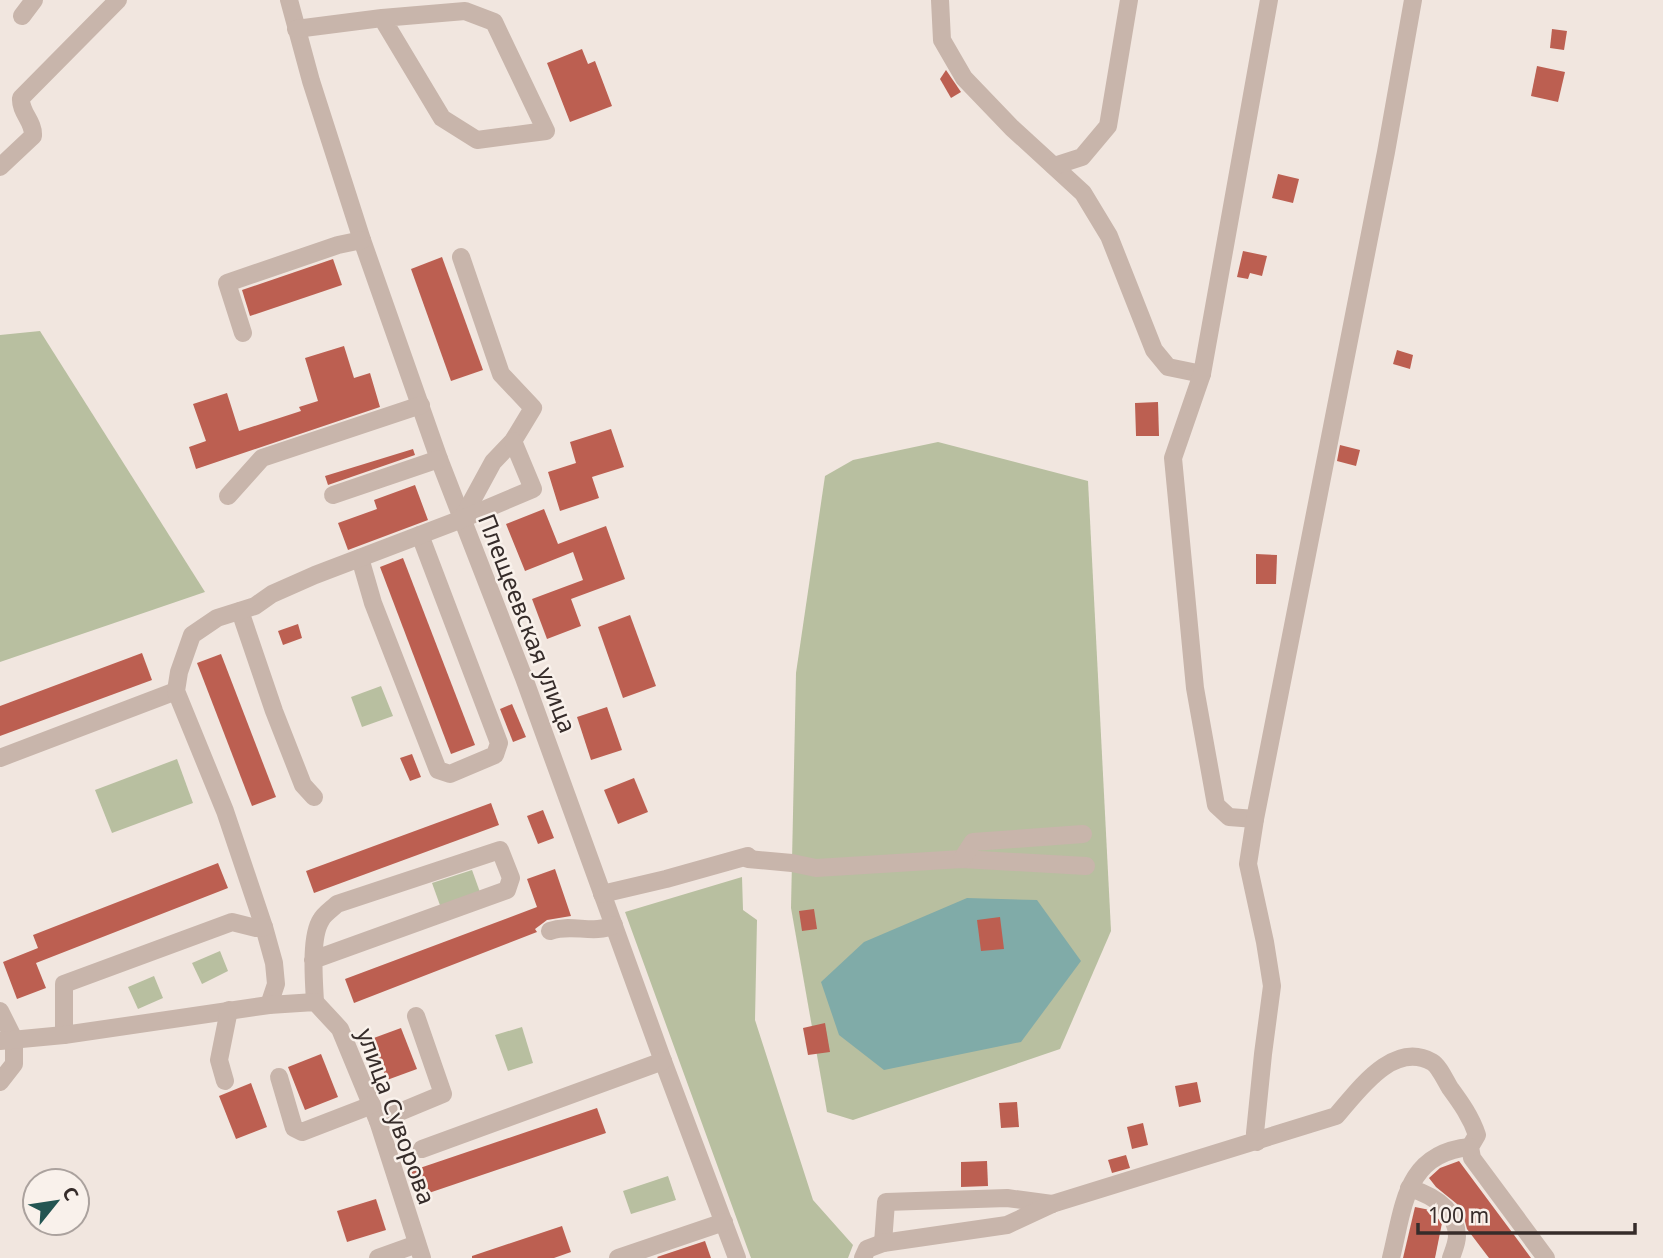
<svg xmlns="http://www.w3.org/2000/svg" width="1663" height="1258" font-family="'Noto Sans',sans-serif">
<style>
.green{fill:#b8bfa0}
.water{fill:#80aba8}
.building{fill:#bc5f51}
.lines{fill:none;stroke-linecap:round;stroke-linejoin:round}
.minor{stroke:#c8b5ab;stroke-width:18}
.labels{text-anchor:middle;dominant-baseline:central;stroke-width:5;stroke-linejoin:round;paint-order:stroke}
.street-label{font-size:24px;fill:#362c2a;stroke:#f9f1eb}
</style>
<rect width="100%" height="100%" fill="#f1e6df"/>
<g class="green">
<polygon points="40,331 205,592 0,662 0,335"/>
<polygon points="938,442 1088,481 1111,931 1060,1049 853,1120 827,1112 791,908 796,673 825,476 853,460"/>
<polygon points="381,686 393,716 362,727 351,697"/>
<polygon points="177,759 193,803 112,833 95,790"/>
<polygon points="472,870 481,895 441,908 432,883"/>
<polygon points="742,877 743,910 757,920 755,1020 813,1200 853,1245 848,1258 751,1258 625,912"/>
<polygon points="220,951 228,971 202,984 192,963"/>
<polygon points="154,976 163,998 138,1009 128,987"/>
<polygon points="522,1027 533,1063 508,1071 495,1035"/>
<polygon points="668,1176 676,1200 631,1214 623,1191"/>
</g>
<polygon class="water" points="967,898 1037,900 1081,961 1021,1042 884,1070 839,1035 821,982 864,942"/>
<g class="building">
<polygon points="1552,29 1567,31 1564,50 1550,48"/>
<polygon points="582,49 588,64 595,61 612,106 570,122 547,63"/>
<polygon points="1537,66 1565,72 1558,102 1531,96"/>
<polygon points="946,70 961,92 951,98 940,79"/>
<polygon points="1278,174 1299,179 1293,203 1272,198"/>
<polygon points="1243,251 1267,256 1262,276 1250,273 1248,279 1237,277"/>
<polygon points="442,257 483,370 451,381 411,269"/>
<polygon points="333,259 342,285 250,316 242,290"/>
<polygon points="344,346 354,378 370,373 380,407 196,469 189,447 206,441 193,404 227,393 239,431 301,411 299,407 318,401 305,358"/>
<polygon points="1397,350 1413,355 1410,369 1393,364"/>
<polygon points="1158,402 1159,436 1136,436 1135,403"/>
<polygon points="611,429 624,467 592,477 599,498 560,511 548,472 576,463 570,442"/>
<polygon points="1340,445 1360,450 1356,466 1337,461"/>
<polygon points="413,449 415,455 328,485 325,476"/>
<polygon points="415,485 428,520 348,550 338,523 377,509 374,500"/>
<polygon points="544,509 558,544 606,526 625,579 571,599 581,626 547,639 532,599 583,580 573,552 525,571 506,524"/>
<polygon points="1256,554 1277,555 1276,584 1256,584"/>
<polygon points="403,558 475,745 451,754 380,567"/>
<polygon points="630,615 656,686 623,698 598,627"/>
<polygon points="298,624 302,638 283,645 278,631"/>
<polygon points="142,653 152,680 0,736 0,706"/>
<polygon points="221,654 276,797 252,806 197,663"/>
<polygon points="512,704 526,737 513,742 500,709"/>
<polygon points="607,707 622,750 591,760 577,717"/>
<polygon points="412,754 421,777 410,781 400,758"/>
<polygon points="634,778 648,812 618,824 604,790"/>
<polygon points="491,803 499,825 314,893 306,871"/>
<polygon points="543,810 554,838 538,844 527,816"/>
<polygon points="218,863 228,888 36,963 46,988 17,999 3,962 38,948 33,935"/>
<polygon points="555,869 571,916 547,920 535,929 537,932 354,1003 345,979 537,907 527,879"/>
<polygon points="814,909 817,929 802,931 799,911"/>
<polygon points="1000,917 1004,949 981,951 977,920"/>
<polygon points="825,1023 830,1052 808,1055 803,1028"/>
<polygon points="401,1028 417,1069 387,1080 371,1039"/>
<polygon points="321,1054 338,1097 305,1110 288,1067"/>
<polygon points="1197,1082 1201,1102 1179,1107 1175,1086"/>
<polygon points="251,1083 267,1127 236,1139 219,1096"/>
<polygon points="1017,1102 1019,1127 1001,1128 999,1103"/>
<polygon points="597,1108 606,1133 417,1197 408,1172"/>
<polygon points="1143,1123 1148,1145 1132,1149 1127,1127"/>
<polygon points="1126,1155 1130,1168 1112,1173 1108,1160"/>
<polygon points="987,1161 988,1186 961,1187 961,1162"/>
<polygon points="1459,1161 1520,1243 1531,1258 1489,1258 1467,1229 1463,1214 1457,1204 1436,1187 1429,1178 1440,1168"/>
<polygon points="376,1199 386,1230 347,1242 337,1211"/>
<polygon points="1415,1207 1430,1210 1442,1223 1435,1258 1403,1258"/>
<polygon points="562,1226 571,1252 554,1258 472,1258 472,1256"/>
<polygon points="705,1241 711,1258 658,1258 657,1257"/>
</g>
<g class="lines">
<g class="minor">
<polyline points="289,0 311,81 362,240 439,459 524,678 663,1061 737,1258"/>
<polyline points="940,0 942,40 964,78 1012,128 1083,193 1109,236 1154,350 1168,367 1202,374"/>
<polyline points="22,16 34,0"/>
<polyline points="296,29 382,18 442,118 477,140 546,131 494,22 465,11 382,18"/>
<polyline points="1054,166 1082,157 1108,126 1129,0"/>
<path d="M 0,167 L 33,136 C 34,121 20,113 21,98 L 118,0"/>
<polyline points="461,257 501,374 533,408 513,441 493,462 462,519"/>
<polyline points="243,333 227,283 338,245 362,240"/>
<polyline points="333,495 439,459"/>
<polyline points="228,496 262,458 421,405"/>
<polyline points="360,558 373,603 438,770 450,774 495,755 499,743 420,535"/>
<polyline points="240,611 274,711 303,785 314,797"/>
<polyline points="0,758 176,691"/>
<polyline points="1255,819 1229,817 1216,805 1195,688 1173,458 1202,374 1269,0"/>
<polyline points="748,859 792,863 816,868 962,859 1086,866"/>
<polyline points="962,859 973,842 1083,834"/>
<polyline points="602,894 666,879 748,856"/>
<path d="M 550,931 C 571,923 594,935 614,925"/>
<path d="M 313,960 L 507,890 L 511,878 L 500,850 L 337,904 C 332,909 324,914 321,920 C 310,937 314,982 315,1002"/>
<polyline points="269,1005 276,984 274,963 264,927 225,811 176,691 179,672 192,635 217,618 255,606 272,594 315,575 462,519 533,489 513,441"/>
<polyline points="0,1011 14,1039 14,1064 0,1082"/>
<polyline points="64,1035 64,984 232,922 256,928 264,927"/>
<polyline points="0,1041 64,1035 269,1005 315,1002 340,1029 378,1121 422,1258"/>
<polyline points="279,1077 294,1128 302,1132 372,1105"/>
<polyline points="225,1081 219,1060 229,1010"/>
<polyline points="378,1121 443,1094 416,1016"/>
<polyline points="1257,1142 1255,1133 1263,1054 1272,986 1265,942 1248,864 1255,819 1386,152 1413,0"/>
<polyline points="422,1149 663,1061"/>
<path d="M 1409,1188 C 1432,1195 1456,1208 1457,1236 C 1457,1243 1453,1252 1451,1258"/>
<polyline points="883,1243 886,1202 1007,1198 1052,1204"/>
<polyline points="378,1258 417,1244"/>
<polyline points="618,1258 724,1222"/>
<path d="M 863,1258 L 867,1249 L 883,1243 L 1007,1225 L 1052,1204 L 1336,1116 C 1358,1091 1393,1040 1432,1062 C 1439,1066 1445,1080 1450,1088 C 1461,1103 1471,1117 1477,1135 L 1470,1147 L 1472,1158 L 1546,1258"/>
<path d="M 1391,1258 C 1404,1206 1405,1153 1470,1147"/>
</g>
</g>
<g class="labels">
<g class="street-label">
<text transform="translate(528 623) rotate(69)">Плещеевская улица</text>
<text transform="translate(397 1116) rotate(70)">улица Суворова</text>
</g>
</g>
<g transform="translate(56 1202) rotate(60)"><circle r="33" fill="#f9f1eb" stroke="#aba29e" stroke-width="2"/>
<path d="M0-5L12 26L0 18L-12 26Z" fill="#235552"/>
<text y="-10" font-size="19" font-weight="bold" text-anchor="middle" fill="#362c2a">С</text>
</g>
<path d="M1418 1223v10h217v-10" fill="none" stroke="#362c2a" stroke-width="3.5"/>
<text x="1428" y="1223" font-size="21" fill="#362c2a" stroke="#f9f1eb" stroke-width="5" paint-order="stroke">100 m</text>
</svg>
